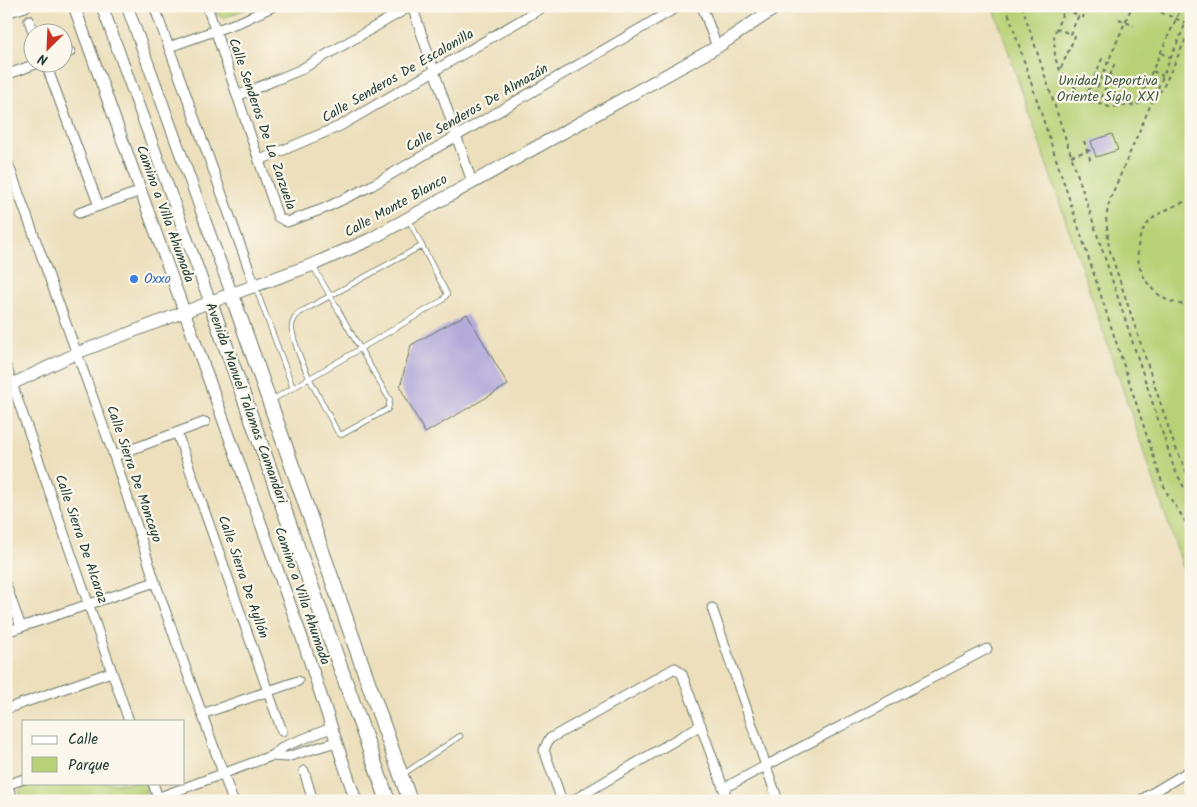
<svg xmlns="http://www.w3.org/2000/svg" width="1197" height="807" font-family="Kalam,sans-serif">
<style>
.green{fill:#b8d176;stroke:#6c8755}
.building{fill:#b3aada}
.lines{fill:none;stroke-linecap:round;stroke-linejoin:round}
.service-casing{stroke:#677664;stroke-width:6}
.minor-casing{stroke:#677664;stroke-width:11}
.tertiary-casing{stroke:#677664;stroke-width:13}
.secondary-casing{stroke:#677664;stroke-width:14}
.primary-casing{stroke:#677664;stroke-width:16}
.path{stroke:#677664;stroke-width:2;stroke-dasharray:4 4;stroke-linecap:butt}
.service{stroke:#fff;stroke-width:4.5}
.minor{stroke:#fff;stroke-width:9}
.tertiary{stroke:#fff;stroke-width:11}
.secondary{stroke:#fff;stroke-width:12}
.primary{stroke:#fff;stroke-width:14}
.shop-dot{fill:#3f7fe0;stroke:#fbf7ec;stroke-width:2}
.labels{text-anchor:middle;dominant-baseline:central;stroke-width:4.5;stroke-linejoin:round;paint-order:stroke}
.street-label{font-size:14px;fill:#1f3d34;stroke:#fbf7ec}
.park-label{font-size:14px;fill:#3e5b41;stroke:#fbf7ec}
.shop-label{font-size:14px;fill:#366cbe;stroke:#fbf7ec;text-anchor:start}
</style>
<rect width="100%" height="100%" fill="#fbf7ec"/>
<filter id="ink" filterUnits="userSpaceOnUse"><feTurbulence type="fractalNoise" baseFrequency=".02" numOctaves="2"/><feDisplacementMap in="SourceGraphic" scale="10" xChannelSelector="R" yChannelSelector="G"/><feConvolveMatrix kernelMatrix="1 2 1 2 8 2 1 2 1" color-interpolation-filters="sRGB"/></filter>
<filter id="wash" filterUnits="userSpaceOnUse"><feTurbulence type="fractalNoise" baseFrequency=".0096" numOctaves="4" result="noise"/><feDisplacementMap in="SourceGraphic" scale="20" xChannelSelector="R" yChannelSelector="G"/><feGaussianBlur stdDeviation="1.12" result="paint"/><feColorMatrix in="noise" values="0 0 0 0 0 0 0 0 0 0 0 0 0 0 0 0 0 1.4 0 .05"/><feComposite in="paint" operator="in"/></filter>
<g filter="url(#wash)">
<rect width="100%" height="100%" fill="#eddfbc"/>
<g class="green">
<polygon points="213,6 254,6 223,18 216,14"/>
<polygon points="993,6 1191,6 1191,583 1187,579"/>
<path d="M 33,783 L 146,783 C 149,794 141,796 133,801 L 23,801 L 19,791 L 23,787 Z"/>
</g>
<g id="blocks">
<g class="building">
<polygon points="1112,134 1118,150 1096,157 1091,141"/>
<polygon points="467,314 508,385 425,433 400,387 411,345"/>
</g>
</g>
</g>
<g filter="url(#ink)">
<use href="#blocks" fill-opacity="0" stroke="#677664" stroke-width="1"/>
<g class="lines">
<defs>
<g id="service">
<polyline points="409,220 422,246"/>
<polyline points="255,286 293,388"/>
<path d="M 272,400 C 329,367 386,334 443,300 L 447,294 L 422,246 L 414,250 L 299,313 C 294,318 291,324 292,330 C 298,363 322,401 337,431 L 341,435 L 388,409 L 390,400 C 364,356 339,311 313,266"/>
<polyline points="402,775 460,736"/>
</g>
<g id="minor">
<polyline points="154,6 255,286"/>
<polyline points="207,6 278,217 287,222 323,209 371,186 679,6"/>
<polyline points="412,6 472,182"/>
<polyline points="702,6 717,47"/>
<polyline points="29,20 33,32"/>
<polyline points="169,47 242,21 274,6"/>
<polyline points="62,55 70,52"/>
<polyline points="45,62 99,206"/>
<polyline points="6,75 41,62"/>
<polyline points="237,96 300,70 411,6"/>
<polyline points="6,158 114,456 155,582 233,801"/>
<polyline points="260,160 340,126 545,6"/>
<polyline points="79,213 141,191"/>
<polyline points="6,366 129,721"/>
<polyline points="177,433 282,731"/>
<polyline points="114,456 205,422"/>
<polyline points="6,585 21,627"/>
<polyline points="712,608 778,801"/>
<polyline points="6,632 155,582"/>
<polyline points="6,709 111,672"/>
<polyline points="202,714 298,681"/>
<polyline points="271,756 287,757 336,742"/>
<polyline points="304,771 313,801"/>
<polyline points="153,783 159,801"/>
<polyline points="7,784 13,801"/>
<polyline points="6,785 24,779"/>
<polyline points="724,788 987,649"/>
<polyline points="149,801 271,756 285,746 331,728"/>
<polyline points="562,801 544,750 549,739 675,668 682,674 728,801"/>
<polyline points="572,801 701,725"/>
<polyline points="1139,801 1191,770"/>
</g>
<g id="tertiary">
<polyline points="74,6 301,635 356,801"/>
<polyline points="127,6 232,295"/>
<polyline points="6,12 25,6"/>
<polyline points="6,387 77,353 210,302 102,6"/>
</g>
<polyline id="secondary" points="210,302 312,265 369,240 717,47 778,6"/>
<g id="primary">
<polyline points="232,295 410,801"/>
<polyline points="210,302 388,801"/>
</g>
</defs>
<use href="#service" class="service-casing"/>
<use href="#minor" class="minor-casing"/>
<use href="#tertiary" class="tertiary-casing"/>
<use href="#secondary" class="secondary-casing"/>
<use href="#primary" class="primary-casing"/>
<g class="path">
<polyline points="1006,6 1161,479 1167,493 1191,530"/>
<polyline points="1022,6 1174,468 1191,501"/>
<polyline points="1066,6 1054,34 1055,58 1060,70 1085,99 1109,107 1137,105 1162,90 1191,28"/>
<polyline points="1146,6 1186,23"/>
<polyline points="1065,10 1079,15"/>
<polyline points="1191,11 1110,199 1106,217 1109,248 1174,444 1191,482"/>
<polyline points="1119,19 1134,26"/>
<polyline points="1056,28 1070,34"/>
<polyline points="1161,53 1170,57"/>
<polyline points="1061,68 1075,36 1070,34 1079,15 1083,17 1088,6"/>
<polyline points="1153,71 1163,76"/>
<polyline points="1085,99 1102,59 1114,65 1099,105"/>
<polyline points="1091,102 1132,6"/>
<polyline points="1137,104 1182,6"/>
<polyline points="1084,141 1091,162"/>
<polyline points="1071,156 1094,149"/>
<path d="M 1191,199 C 1177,205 1160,211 1150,221 C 1120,252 1149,309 1191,304"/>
</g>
<use href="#service" class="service"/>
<use href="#minor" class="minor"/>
<use href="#tertiary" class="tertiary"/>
<use href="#secondary" class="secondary"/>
<use href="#primary" class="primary"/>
</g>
</g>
<circle class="shop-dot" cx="134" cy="279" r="5"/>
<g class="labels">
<g class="street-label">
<text transform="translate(398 76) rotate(-30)">Calle Senderos De Escalonilla</text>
<text transform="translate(477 108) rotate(-30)">Calle Senderos De Almazán</text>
<text transform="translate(262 124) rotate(71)">Calle Senderos De La Zarzuela</text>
<text transform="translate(396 206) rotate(-29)">Calle Monte Blanco</text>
<text transform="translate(165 214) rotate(70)">Camino a Villa Ahumada</text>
<text transform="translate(246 403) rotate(70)">Avenida Manuel Talamas Camandari</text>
<text transform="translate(134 474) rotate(71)">Calle Sierra De Moncayo</text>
<text transform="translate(81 539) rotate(71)">Calle Sierra De Alcaraz</text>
<text transform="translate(243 577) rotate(71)">Calle Sierra De Ayllón</text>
<text transform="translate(302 596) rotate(71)">Camino a Villa Ahumada</text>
</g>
<g class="park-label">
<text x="1108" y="81">Unidad Deportiva<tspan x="1108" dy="16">Oriente Siglo XXI</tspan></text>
</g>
<g class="shop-label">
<text x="144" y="279">Oxxo</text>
</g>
</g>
<rect width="1197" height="807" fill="none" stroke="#fbf7ec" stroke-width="25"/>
<rect x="22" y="720" width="162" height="65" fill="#fbf7ec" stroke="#a3ada2"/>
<rect x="32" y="736" width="25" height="8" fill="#ffffff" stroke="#a3ada2"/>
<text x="68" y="744" font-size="15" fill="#1f3d34">Calle</text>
<rect x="32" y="757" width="25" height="15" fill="#b8d176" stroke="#a3ada2"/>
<text x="68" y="770" font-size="15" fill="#1f3d34">Parque</text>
<g transform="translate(48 48) rotate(204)"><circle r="24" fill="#fbf7ec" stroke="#a3ada2"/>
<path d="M0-4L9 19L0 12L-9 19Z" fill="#c8321e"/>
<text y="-8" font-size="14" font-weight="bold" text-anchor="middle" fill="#1f3d34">N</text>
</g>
</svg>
